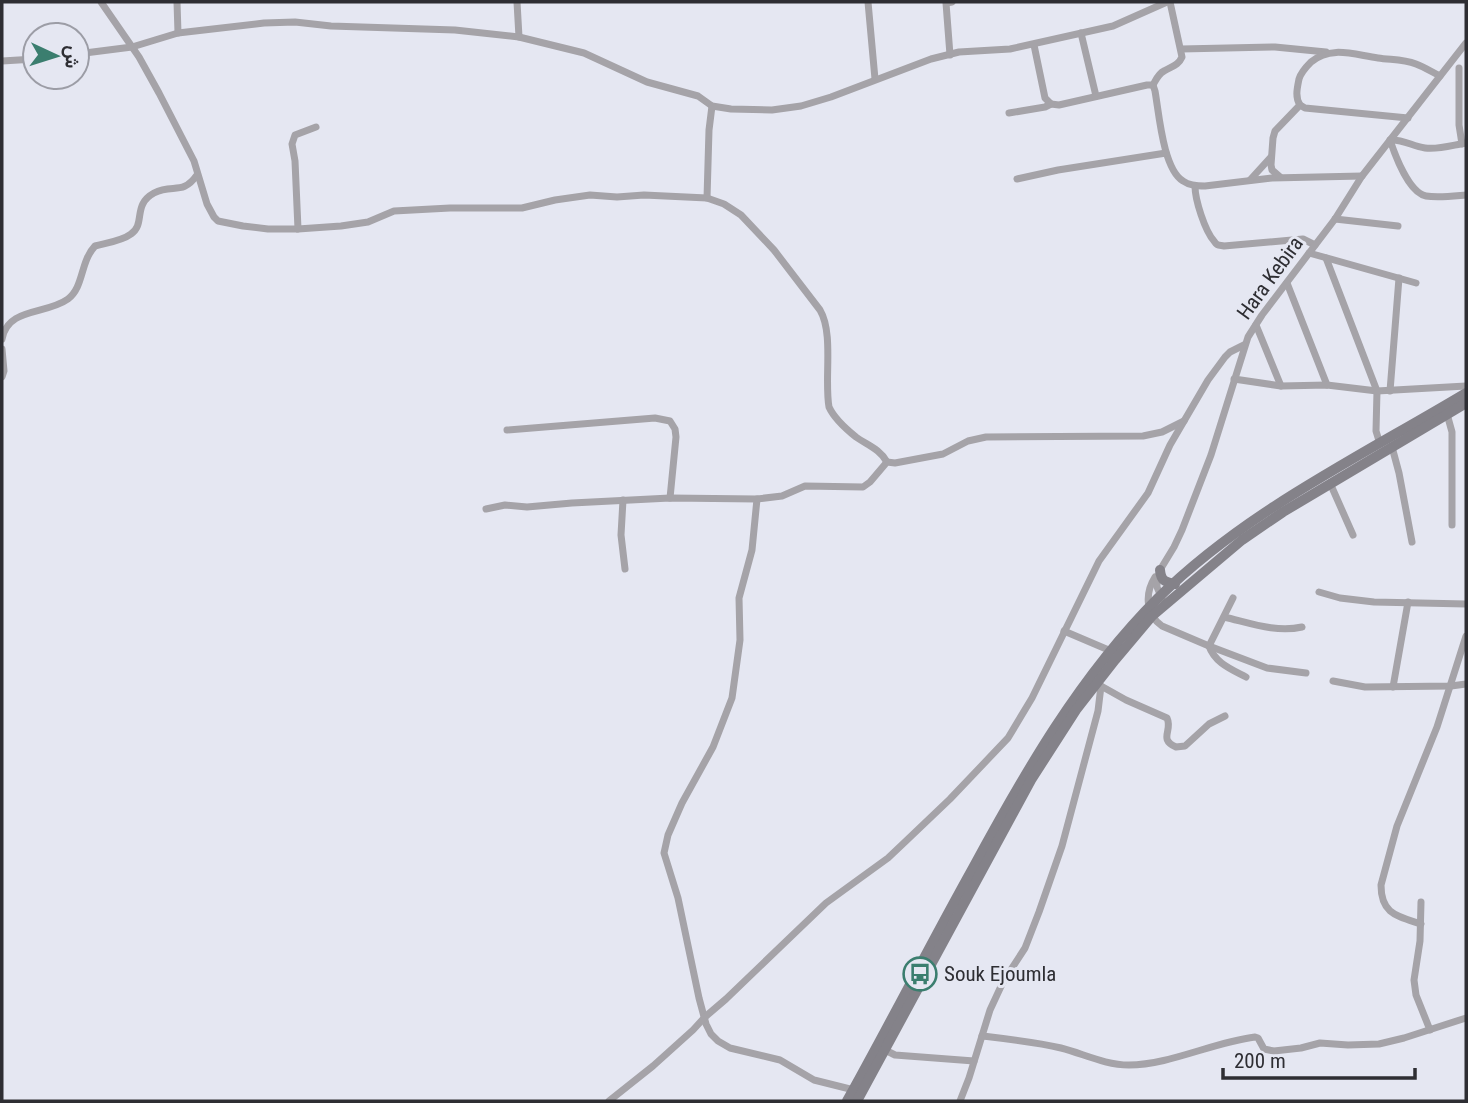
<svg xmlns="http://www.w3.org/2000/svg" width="1468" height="1103" font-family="'Roboto Condensed',Vazirmatn,sans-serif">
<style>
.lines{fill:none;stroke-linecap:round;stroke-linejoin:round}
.minor{stroke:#a5a3a8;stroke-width:7}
.secondary{stroke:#848289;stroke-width:10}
.labels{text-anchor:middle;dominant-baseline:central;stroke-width:6;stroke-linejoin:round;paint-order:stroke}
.street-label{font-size:21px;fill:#2e2e33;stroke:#e5e7f2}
.poi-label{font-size:21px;fill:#2e2e33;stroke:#e5e7f2;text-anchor:start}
</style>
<rect width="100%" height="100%" fill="#e5e7f2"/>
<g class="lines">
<g class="minor">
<path d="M 101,2 L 139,57 L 159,93 L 194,161 L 207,204 L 214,217 L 218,221 L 243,226 L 268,229 L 298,229 L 341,226 L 368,222 L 394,211 L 450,208 L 522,208 L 555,200 L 590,195 L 617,197 L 644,195 L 707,198 L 724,204 L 741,215 L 774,250 L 820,310 C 834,334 824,379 829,407 C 834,418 846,429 856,437 C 867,445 880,449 887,462"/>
<polyline points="177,2 178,33"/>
<polyline points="517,2 519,37"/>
<polyline points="868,2 875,79"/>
<polyline points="1081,33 1096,96"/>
<polyline points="1034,45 1045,98 1051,104 1059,105 1147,85 1153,85"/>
<polyline points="1181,49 1275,47 1326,52"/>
<polyline points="77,54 132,47 178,33 264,23 295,22 331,26 455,30 519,37 584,53 647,82 698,96 712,106 731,109 772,110 801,106 831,97 931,59 959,52 1010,49 1113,26 1167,2"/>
<polyline points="950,55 946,3 952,2"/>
<polyline points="2,61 35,59"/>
<polyline points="1459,68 1459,125 1462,144"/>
<path d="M 1153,85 L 1155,91 C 1159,113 1163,169 1183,181 C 1190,186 1198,186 1205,186 L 1272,178 L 1362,176"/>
<path d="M 1153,85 C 1156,80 1158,74 1164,71 C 1172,66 1178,66 1182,57 L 1170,2"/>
<polyline points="1009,113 1045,107 1051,104"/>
<path d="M 1408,118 L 1305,108 L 1300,105 C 1295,97 1297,89 1299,79 C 1301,72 1306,67 1311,62 C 1331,45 1355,55 1378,58 C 1391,60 1403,59 1416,64 C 1424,67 1432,72 1440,76"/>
<path d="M 1466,143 C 1453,145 1438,150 1425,148 C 1412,146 1403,139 1390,140 C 1395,155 1409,193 1426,196 C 1438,198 1454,196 1466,195"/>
<polyline points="1280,177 1272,170 1271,165 1273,138 1275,131 1300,105"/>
<polyline points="1017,179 1058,170 1166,153"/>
<polyline points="1250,180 1270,158"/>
<path d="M 1195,186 C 1195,200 1205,231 1214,241 C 1217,246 1219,245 1224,246 L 1303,239 L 1315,245"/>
<polyline points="707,198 709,130 712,106"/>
<polyline points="1335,219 1398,226"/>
<polyline points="298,229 295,161 292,144 295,135 316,127"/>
<polyline points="1309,253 1416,283"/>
<polyline points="1326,258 1377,391 1376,431 1380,444"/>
<polyline points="1287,283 1327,385"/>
<polyline points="1256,325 1281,386"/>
<path d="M 2,339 C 8,307 46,315 68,299 C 84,287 80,262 95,246 C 106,243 122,241 131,234 C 146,224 132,205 154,193 C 173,183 182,196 197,175"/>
<polyline points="2,349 4,371 2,377"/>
<polyline points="1234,379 1281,386 1327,385 1377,391 1466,386"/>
<polyline points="1390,391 1399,278"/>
<polyline points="1447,414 1452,432 1452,525"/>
<polyline points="507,430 655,418 670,421 675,429 676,437 670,498"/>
<polyline points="1392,447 1399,473 1412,542"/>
<polyline points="1330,483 1353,535"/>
<polyline points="757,499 752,550 739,598 740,640 732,698 713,747 682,803 668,835 664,853 678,898 699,998 706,1024 711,1034 718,1041 730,1048 780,1060 814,1080 854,1090"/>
<polyline points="623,500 621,535 625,569"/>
<polyline points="486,509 505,505 527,507 572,503 670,498 757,499 782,496 805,486 863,487 870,482 887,462 895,463 943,454 968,441 986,437 1143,436 1162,432 1184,421"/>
<path d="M 1155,577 C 1145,593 1145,614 1162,626 L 1209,646 L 1267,668 L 1306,673"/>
<polyline points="1319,592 1340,598 1374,602 1466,604"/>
<polyline points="1162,599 1157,587 1157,581 1160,570 1174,547 1182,530 1211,455 1248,337 1262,315 1335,219 1362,176 1466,43"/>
<path d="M 1224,617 C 1250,623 1276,633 1302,627"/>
<polyline points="1064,631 1111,651"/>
<polyline points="1209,646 1233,598"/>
<path d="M 1209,646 C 1215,663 1231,669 1246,677"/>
<polyline points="1333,681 1365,687 1451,686 1466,684"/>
<path d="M 1101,686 L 1126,700 L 1167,718 C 1173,731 1158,739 1176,747 L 1185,746 L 1209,724 L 1225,716"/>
<polyline points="1393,687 1408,602"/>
<polyline points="1421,902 1420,941 1414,980 1416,995 1430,1030"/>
<path d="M 1421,924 C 1397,916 1381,914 1381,885 L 1397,826 L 1437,727 L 1466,636"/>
<path d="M 982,1036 C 1008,1039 1036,1042 1061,1048 C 1084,1054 1105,1065 1129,1065 C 1169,1065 1214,1042 1255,1037 L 1258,1038 L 1264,1049 L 1274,1051 L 1301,1048 L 1320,1043 L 1348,1045 L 1379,1044 L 1404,1038 L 1466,1018"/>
<polyline points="881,1048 895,1055 974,1061"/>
<polyline points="609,1101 653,1066 693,1030 705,1017 726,999 826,903 888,858 907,840 950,799 1008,738 1032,698 1099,561 1148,493 1170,445 1208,380 1225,357 1230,352 1244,345"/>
<polyline points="960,1101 969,1078 990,1010 1003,982 1025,948 1039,912 1062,846 1098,711 1101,686 1093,681"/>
</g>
<g class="secondary">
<path d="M 1160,570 C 1161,581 1165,582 1175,584"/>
<path d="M 847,1101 C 890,1024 930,945 973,868 C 1025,772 1080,676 1158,598 C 1246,511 1361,456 1466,393"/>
<polyline points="857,1101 1031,780 1076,710 1115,660 1152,616 1242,540 1283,512 1466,403"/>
</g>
</g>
<defs>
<symbol id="bus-ring" viewBox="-11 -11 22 22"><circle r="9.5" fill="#e5e7f2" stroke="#3b7e6f" stroke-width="1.5"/><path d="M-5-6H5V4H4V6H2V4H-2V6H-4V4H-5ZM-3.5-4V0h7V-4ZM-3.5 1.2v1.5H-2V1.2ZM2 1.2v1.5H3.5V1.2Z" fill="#3b7e6f"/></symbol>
</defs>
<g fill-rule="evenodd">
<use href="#bus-ring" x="901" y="955" width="38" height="38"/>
</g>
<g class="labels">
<g class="street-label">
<text transform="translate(1270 278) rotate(-54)">Hara Kebira</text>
</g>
<g class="poi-label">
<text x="944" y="974">Souk Ejoumla</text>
</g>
</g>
<rect width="1468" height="1103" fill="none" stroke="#2e2e33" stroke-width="7"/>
<g transform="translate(56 56) rotate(94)"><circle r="33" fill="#e5e7f2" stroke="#9c9da6" stroke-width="2"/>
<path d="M0-5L12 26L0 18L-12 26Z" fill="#3b7e6f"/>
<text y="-10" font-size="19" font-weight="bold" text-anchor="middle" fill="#2e2e33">ش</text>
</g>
<path d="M1223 1068v10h192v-10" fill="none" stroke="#2e2e33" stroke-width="3.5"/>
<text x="1234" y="1068" font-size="21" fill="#2e2e33" stroke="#e5e7f2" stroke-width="5" paint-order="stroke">200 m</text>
</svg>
